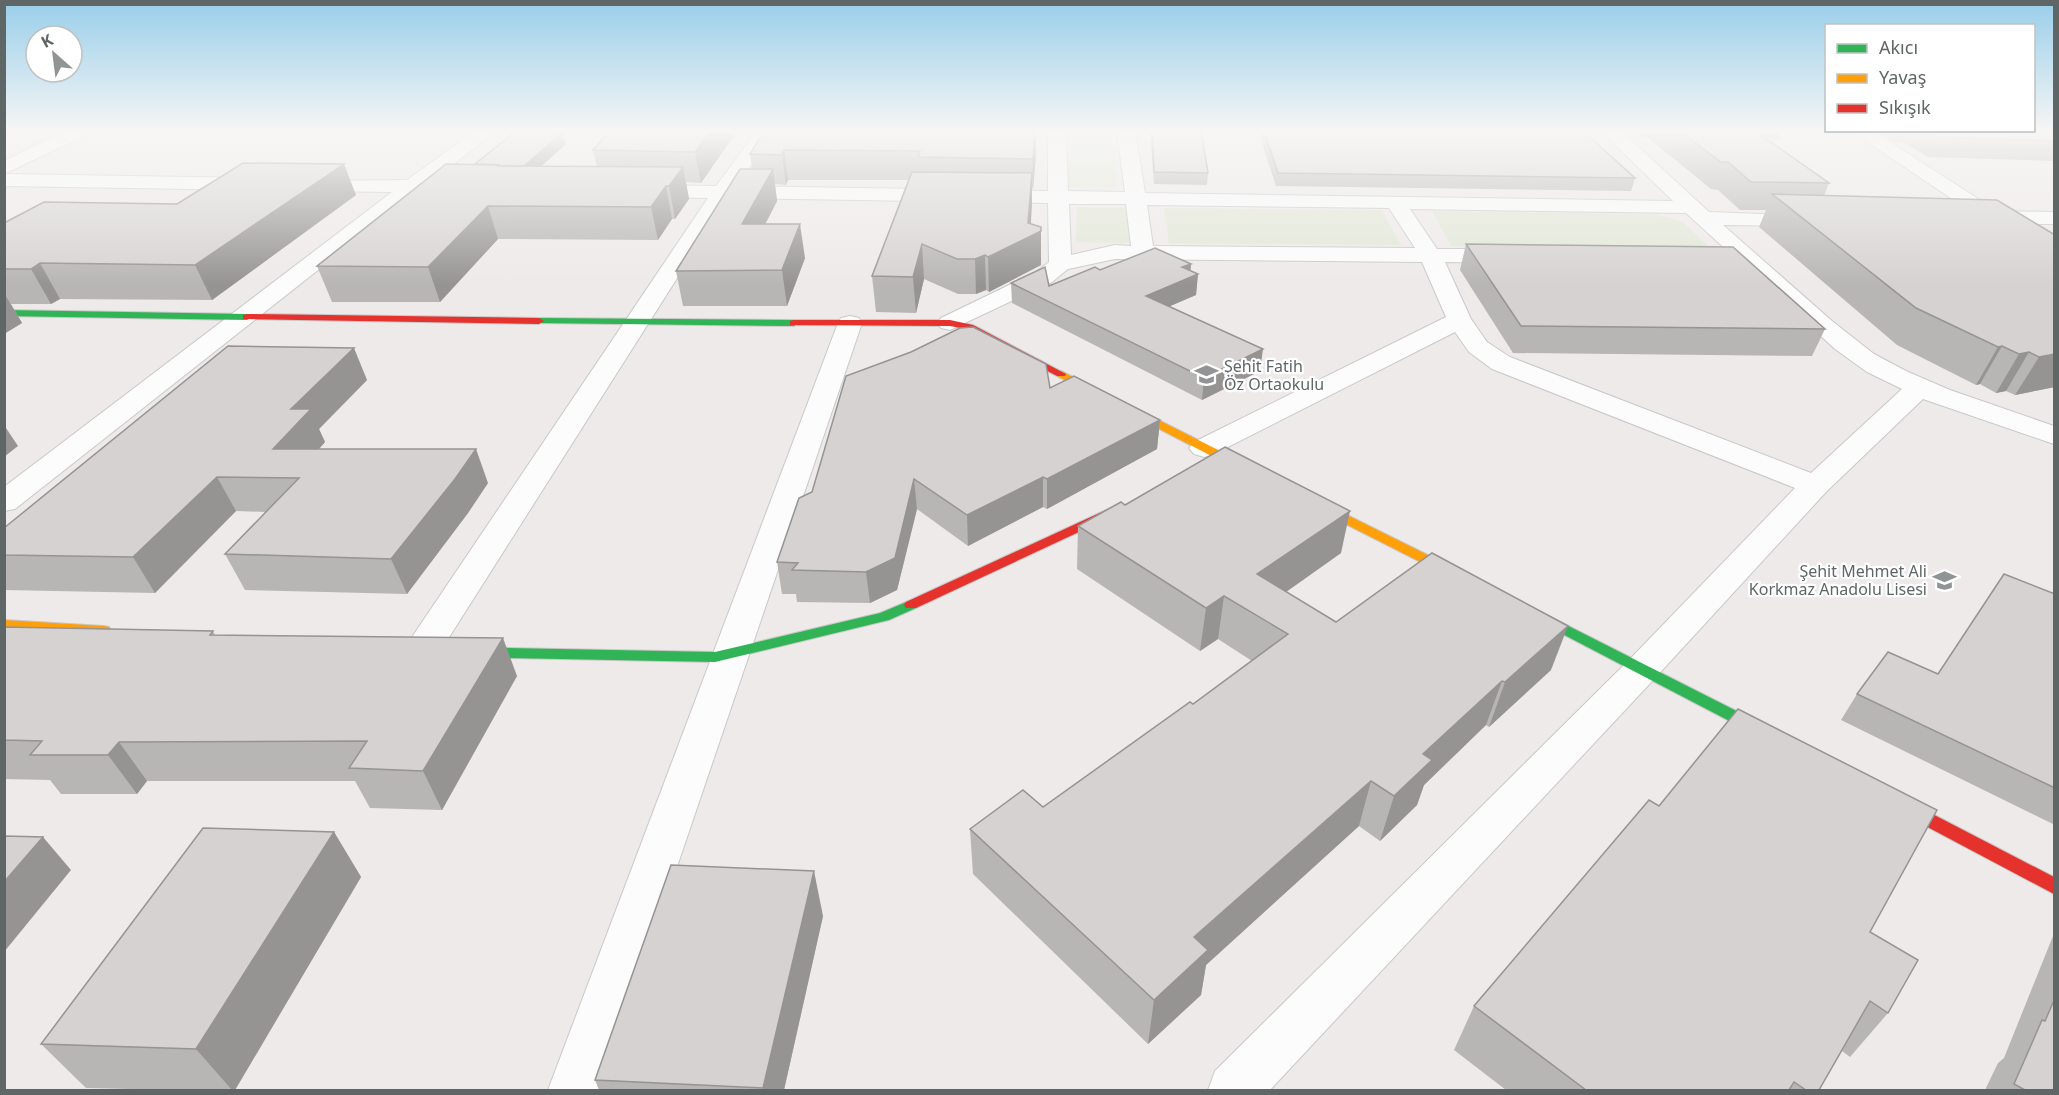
<svg xmlns="http://www.w3.org/2000/svg" width="2059" height="1095" font-family="'Noto Sans',sans-serif">
<style>
.green{fill:#e2e7d6}
.lines{fill:none;stroke-linecap:round;stroke-linejoin:round}
.street-casing{stroke:#c9c8c8;stroke-width:2}
.fast-casing{stroke:#c9c8c8;stroke-width:2}
.slow-casing{stroke:#c9c8c8;stroke-width:2}
.jam-casing{stroke:#c9c8c8;stroke-width:2}
.street{fill:#fcfcfc;fill-rule:evenodd}
.fast{fill:#30b455;fill-rule:evenodd}
.slow{fill:#ff9f0a;fill-rule:evenodd}
.jam{fill:#e5322d;fill-rule:evenodd}
.wall{fill:#b8b5b5}
.shaded-wall{fill:#969393}
.building{fill:#d6d2d2;stroke:#969393;stroke-width:1.5}
.labels{text-anchor:middle;dominant-baseline:central;stroke-width:4.5;stroke-linejoin:round;paint-order:stroke}
.poi-label{font-size:16px;fill:#5f6666;stroke:#fff;text-anchor:start}
</style>
<rect width="100%" height="100%" fill="#eeeae9"/>
<g class="green">
<polygon points="1065,131 1113,131 1117,187 1066,187"/>
<polygon points="1077,207 1134,208 1136,243 1076,242"/>
<polygon points="1164,208 1382,210 1401,245 1169,243"/>
<polygon points="1432,211 1654,214 1683,222 1712,250 1451,246"/>
</g>
<g class="lines">
<defs>
<g id="street">
<polygon points="65,131 89,131 86,135 4,174 4,161"/>
<polygon points="475,131 496,131 432,181 469,183 472,187 469,191 417,192 15,509 4,511 4,487 392,192 306,191 299,189 296,185 299,181 407,180"/>
<path d="M 757,131 L 775,131 L 736,186 L 1048,191 L 1048,131 L 1066,131 L 1068,191 L 1125,192 L 1117,131 L 1135,131 L 1145,193 L 1673,201 L 1601,131 L 1621,131 L 1709,212 L 1814,216 L 1817,220 L 1814,224 L 1807,226 L 1723,225 L 1832,321 L 1874,354 L 1906,371 L 1950,390 L 2054,426 L 2054,444 L 1923,399 L 1826,492 L 1656,677 L 1270,1090 L 1208,1090 L 1215,1071 L 1630,659 L 1795,488 L 1492,369 L 1469,352 L 1455,332 L 1214,454 L 1204,457 L 1194,454 L 1189,448 L 1194,442 L 1446,317 L 1422,262 L 1115,259 L 1068,269 L 1052,282 L 950,330 L 941,328 L 938,323 L 941,318 L 1036,272 L 1049,262 L 1048,203 L 728,198 L 434,661 L 421,665 L 408,661 L 403,652 L 408,643 L 708,198 L 642,197 L 635,195 L 632,191 L 635,187 L 642,185 L 716,186 ZM 1069,204 L 1126,204 L 1131,246 L 1115,245 L 1071,255 ZM 1147,205 L 1389,208 L 1415,248 L 1153,246 ZM 1410,209 L 1686,213 L 1835,349 L 1867,372 L 1902,389 L 1811,473 L 1510,357 L 1487,342 L 1471,319 L 1445,262 L 1507,263 L 1515,261 L 1518,256 L 1515,251 L 1507,249 L 1437,249 Z"/>
<polygon points="1851,131 1873,131 1997,211 2054,212 2054,224 2017,224 2054,248 2054,264 2046,262"/>
<polygon points="4,174 255,178 262,180 265,184 262,188 255,190 4,186"/>
<polygon points="850,316 859,318 862,323 601,1090 548,1090 838,323 841,318"/>
</g>
<g id="fast">
<polygon points="4,310 247,314 252,317 247,320 4,316"/>
<polygon points="539,318 794,320 799,323 794,326 535,323 534,321"/>
<polygon points="911,600 916,602 918,605 916,608 889,620 715,662 464,657 459,656 456,652 459,648 464,647 715,652 880,613"/>
<polygon points="1527,605 1778,732 1780,736 1778,740 1772,742 1766,740 1522,613 1520,610 1522,607"/>
</g>
<g id="slow">
<polygon points="1061,371 1260,471 1262,474 1256,478 1252,477 1057,376 1056,374"/>
<polygon points="1307,495 1470,576 1472,579 1470,582 1460,582 1302,502 1301,499"/>
<polygon points="4,620 104,626 109,627 111,631 109,635 104,636 4,630"/>
</g>
<g id="jam">
<polygon points="247,314 539,318 544,321 539,324 243,319 243,315"/>
<polygon points="794,320 950,320 973,325 1066,374 1065,376 1057,376 966,329 950,326 790,325 790,321"/>
<polygon points="1119,504 1124,505 1125,508 1124,511 916,608 906,608 904,605 906,602"/>
<polygon points="1892,793 2054,877 2054,894 1886,805 1883,800 1886,795"/>
</g>
</defs>
<use href="#street" class="street-casing"/>
<use href="#fast" class="fast-casing"/>
<use href="#slow" class="slow-casing"/>
<use href="#jam" class="jam-casing"/>
<use href="#street" class="street"/>
<use href="#fast" class="fast"/>
<use href="#slow" class="slow"/>
<use href="#jam" class="jam"/>
</g>
<g class="wall">
<polygon points="610,131 737,131 701,183 686,182 689,199 675,219 672,219 658,240 498,239 440,302 332,302 317,266 475,164 566,144 540,167 597,167 593,150"/>
<polygon points="764,131 1036,131 1036,154 1033,189 1032,188 1030,224 1041,231 1041,265 989,292 986,290 976,294 958,294 924,279 916,313 876,312 872,276 908,180 788,180 786,185 775,184 777,201 765,224 805,258 787,306 683,306 676,271 752,169 750,154"/>
<polygon points="1150,131 1201,131 1208,173 1207,185 1154,184"/>
<polygon points="1258,131 1583,131 1635,178 1631,191 1276,186"/>
<polygon points="1639,131 1782,131 1779,140 1766,139 1829,183 1824,196 1997,200 2055,387 2015,395 2006,391 1996,393 1980,384 1976,385 1897,345 1759,227 1766,210 1740,210 1718,190 1711,189 1647,137 1640,137"/>
<polygon points="1878,131 2055,131 2055,161 1928,157 1903,142 1894,142"/>
<polygon points="356,195 212,300 60,299 51,304 11,304 22,323 4,334 4,223 177,204"/>
<polygon points="1466,244 1825,329 1812,356 1513,353 1460,270"/>
<polygon points="1191,264 1190,271 1198,274 1196,295 1169,306 1260,371 1202,400 1012,303 1011,283 1049,286 1100,270"/>
<polygon points="367,380 319,429 325,442 319,449 488,483 468,513 407,594 245,590 225,554 266,512 236,511 155,593 4,590 4,528"/>
<polygon points="1050,388 1160,420 1157,449 1047,509 1043,507 968,546 917,509 897,590 870,603 797,602 796,594 782,594 777,562"/>
<polygon points="1125,505 1341,553 1286,592 1336,622 1551,670 1489,727 1486,725 1424,785 1417,805 1380,841 1359,826 1206,965 1201,995 1148,1044 973,874 970,829 1043,807 1193,704 1252,661 1218,639 1200,651 1077,569 1078,526"/>
<polygon points="2004,574 2055,594 2055,825 1841,720 1857,694 1938,674"/>
<polygon points="4,627 213,631 215,635 517,676 442,810 370,808 355,781 147,781 137,794 61,794 50,780 4,779"/>
<polygon points="334,832 361,877 235,1090 175,1090 86,1088 41,1044"/>
<polygon points="823,916 784,1090 599,1090 595,1080"/>
<polygon points="1870,932 1888,1013 1850,1057 1842,1051 1819,1090 1506,1090 1454,1050 1474,1006"/>
<polygon points="2055,934 2055,1090 1985,1090 1998,1063 2004,1058 2053,936"/>
</g>
<g class="shaded-wall">
<polygon points="711,131 737,131 701,183 695,152"/>
<polygon points="1032,131 1036,131 1036,154 1033,189"/>
<polygon points="563,132 566,144 526,180 522,168"/>
<polygon points="784,150 788,180 786,185 782,155"/>
<polygon points="344,164 356,195 212,300 195,265"/>
<polygon points="683,167 689,199 675,219 669,186"/>
<polygon points="773,169 777,201 748,258 742,224"/>
<polygon points="1032,173 1032,205 1030,237 1041,231 1041,265 989,292 988,257 1028,223"/>
<polygon points="666,186 672,219 658,240 651,207"/>
<polygon points="488,206 498,239 440,302 428,267"/>
<polygon points="800,224 805,258 787,306 782,270"/>
<polygon points="922,244 924,279 916,313 913,277"/>
<polygon points="985,255 986,290 976,294 975,259"/>
<polygon points="40,263 60,299 51,304 31,269"/>
<polygon points="1191,264 1190,278 1198,274 1196,295 1145,317 1146,296 1182,267"/>
<polygon points="4,293 22,323 4,334"/>
<polygon points="2002,346 1980,384 1976,385 1998,347"/>
<polygon points="354,348 367,380 319,429 325,442 293,478 273,449 291,409"/>
<polygon points="1263,349 1260,371 1202,400 1204,378"/>
<polygon points="2029,352 2006,391 1996,393 2019,354"/>
<polygon points="2055,354 2055,387 2015,395 2039,357"/>
<polygon points="1160,420 1157,449 1047,509 1047,479"/>
<polygon points="4,425 18,446 4,457"/>
<polygon points="476,449 488,483 468,513 407,594 391,559"/>
<polygon points="217,477 236,511 155,593 133,557"/>
<polygon points="1043,477 1043,507 968,546 967,515"/>
<polygon points="914,479 917,509 897,590 870,603 866,572"/>
<polygon points="1350,511 1341,553 1255,614 1257,574"/>
<polygon points="1224,596 1218,639 1200,651 1206,608"/>
<polygon points="1568,626 1551,670 1489,727 1505,682"/>
<polygon points="503,638 517,676 442,810 423,771"/>
<polygon points="1502,681 1486,725 1424,785 1417,805 1380,841 1394,796 1423,754"/>
<polygon points="119,742 147,781 137,794 108,755"/>
<polygon points="1371,781 1359,826 1206,965 1201,995 1148,1044 1154,1000 1194,937"/>
<polygon points="334,832 361,877 235,1090 232,1090 196,1049"/>
<polygon points="43,837 71,870 4,952 4,882"/>
<polygon points="814,871 823,916 784,1090 764,1090 763,1088"/>
</g>
<g class="building">
<polygon points="516,131 563,132 524,166 500,166 499,165 475,164"/>
<polygon points="610,131 711,131 695,152 593,150"/>
<polygon points="764,131 1035,131 1033,159 918,157 920,151 784,150 782,155 750,154"/>
<polygon points="1152,131 1201,131 1208,173 1154,172"/>
<polygon points="1264,131 1583,131 1635,178 1278,173"/>
<polygon points="1680,131 1755,131 1829,183 1751,182 1728,162 1721,162"/>
<polygon points="1927,131 2055,131 2055,141 1937,137"/>
<polygon points="243,163 344,164 195,265 40,263 31,269 4,269 4,223 44,202 177,204"/>
<polygon points="446,164 499,165 497,166 683,167 669,186 666,186 651,207 488,206 428,267 317,266"/>
<polygon points="740,169 773,169 742,224 800,224 782,270 676,271"/>
<polygon points="912,172 1032,173 1028,223 1041,227 1041,231 988,257 985,255 975,259 957,259 922,244 913,277 872,276"/>
<polygon points="1772,194 1997,200 2055,235 2055,354 2039,357 2029,352 2019,354 2002,346 1998,347 1916,308"/>
<polygon points="1466,244 1733,247 1825,329 1521,326"/>
<polygon points="1155,248 1191,264 1182,267 1198,274 1146,296 1263,349 1204,378 1011,283 1045,267 1049,286 1095,267 1100,270"/>
<polygon points="973,327 1046,364 1050,388 1074,376 1160,420 1047,479 1043,477 967,515 914,479 895,558 866,572 792,570 798,563 777,562 799,498 812,492 846,376 911,352 960,328"/>
<polygon points="228,346 354,348 291,409 311,409 273,449 476,449 455,479 391,559 225,554 299,478 217,477 133,557 4,555 4,528"/>
<polygon points="1225,447 1350,511 1257,574 1336,622 1432,553 1568,626 1505,682 1502,681 1423,754 1432,760 1394,796 1371,781 1194,937 1208,950 1154,1000 970,829 1023,790 1043,807 1190,702 1193,704 1288,634 1224,596 1206,608 1078,526 1121,502 1125,505"/>
<polygon points="2004,574 2055,594 2055,788 1857,694 1888,652 1938,674"/>
<polygon points="4,627 213,631 210,635 503,638 423,771 349,768 367,741 119,742 108,755 30,755 42,741 4,740"/>
<polygon points="1738,709 1937,810 1870,932 1918,960 1888,1013 1870,1001 1819,1090 1806,1090 1794,1082 1789,1090 1586,1090 1474,1006 1649,800 1659,806"/>
<polygon points="203,828 334,832 196,1049 41,1044"/>
<polygon points="4,836 43,837 4,882"/>
<polygon points="671,865 814,871 763,1088 595,1080"/>
<polygon points="2055,998 2055,1090 2025,1090 2014,1084 2042,1020 2045,1021"/>
</g>
<linearGradient id="sky" x2="0" y2="1"><stop stop-color="#98ceea"/><stop offset="0.46" stop-color="#f7f6f5"/><stop offset="1" stop-color="#f7f6f5" stop-opacity="0"/></linearGradient>
<rect width="2059" height="285" fill="url(#sky)"/>
<defs>
<symbol id="school-bare" viewBox="-9 -9 18 18"><path d="M0-5L7-2L0 1L-7-2ZM-4 1L0 2.5L4 1V4Q0 6-4 4Z" fill="#919494" stroke="#fff" stroke-width="2.5" paint-order="stroke"/></symbol>
</defs>
<g fill-rule="evenodd">
<use href="#school-bare" x="1190" y="358" width="33" height="33"/>
<use href="#school-bare" x="1928" y="564" width="33" height="33"/>
</g>
<g class="labels">
<g class="poi-label">
<text x="1224" y="366">Şehit Fatih<tspan x="1224" dy="18">Öz Ortaokulu</tspan></text>
<text x="1927" y="571" text-anchor="end">Şehit Mehmet Ali<tspan x="1927" dy="18">Korkmaz Anadolu Lisesi</tspan></text>
</g>
</g>
<rect width="2059" height="1095" fill="none" stroke="#5f6666" stroke-width="12"/>
<rect x="1825" y="24" width="210" height="108" fill="#ffffff" stroke="#bfc2c2" stroke-width="1.5"/>
<rect x="1837" y="44" width="30" height="9" fill="#30b455" stroke="#bfc2c2" stroke-width="1.5"/>
<text x="1879" y="54" font-size="18" fill="#5f6666">Akıcı</text>
<rect x="1837" y="74" width="30" height="9" fill="#ff9f0a" stroke="#bfc2c2" stroke-width="1.5"/>
<text x="1879" y="84" font-size="18" fill="#5f6666">Yavaş</text>
<rect x="1837" y="104" width="30" height="9" fill="#e5322d" stroke="#bfc2c2" stroke-width="1.5"/>
<text x="1879" y="114" font-size="18" fill="#5f6666">Sıkışık</text>
<g transform="translate(54 54) rotate(332)"><circle r="28" fill="#ffffff" stroke="#bfc2c2" stroke-width="1.5"/>
<path d="M0-4.5L10 22L0 15L-10 22Z" fill="#919494"/>
<text y="-9" font-size="16" font-weight="bold" text-anchor="middle" fill="#5f6666">K</text>
</g>
</svg>
